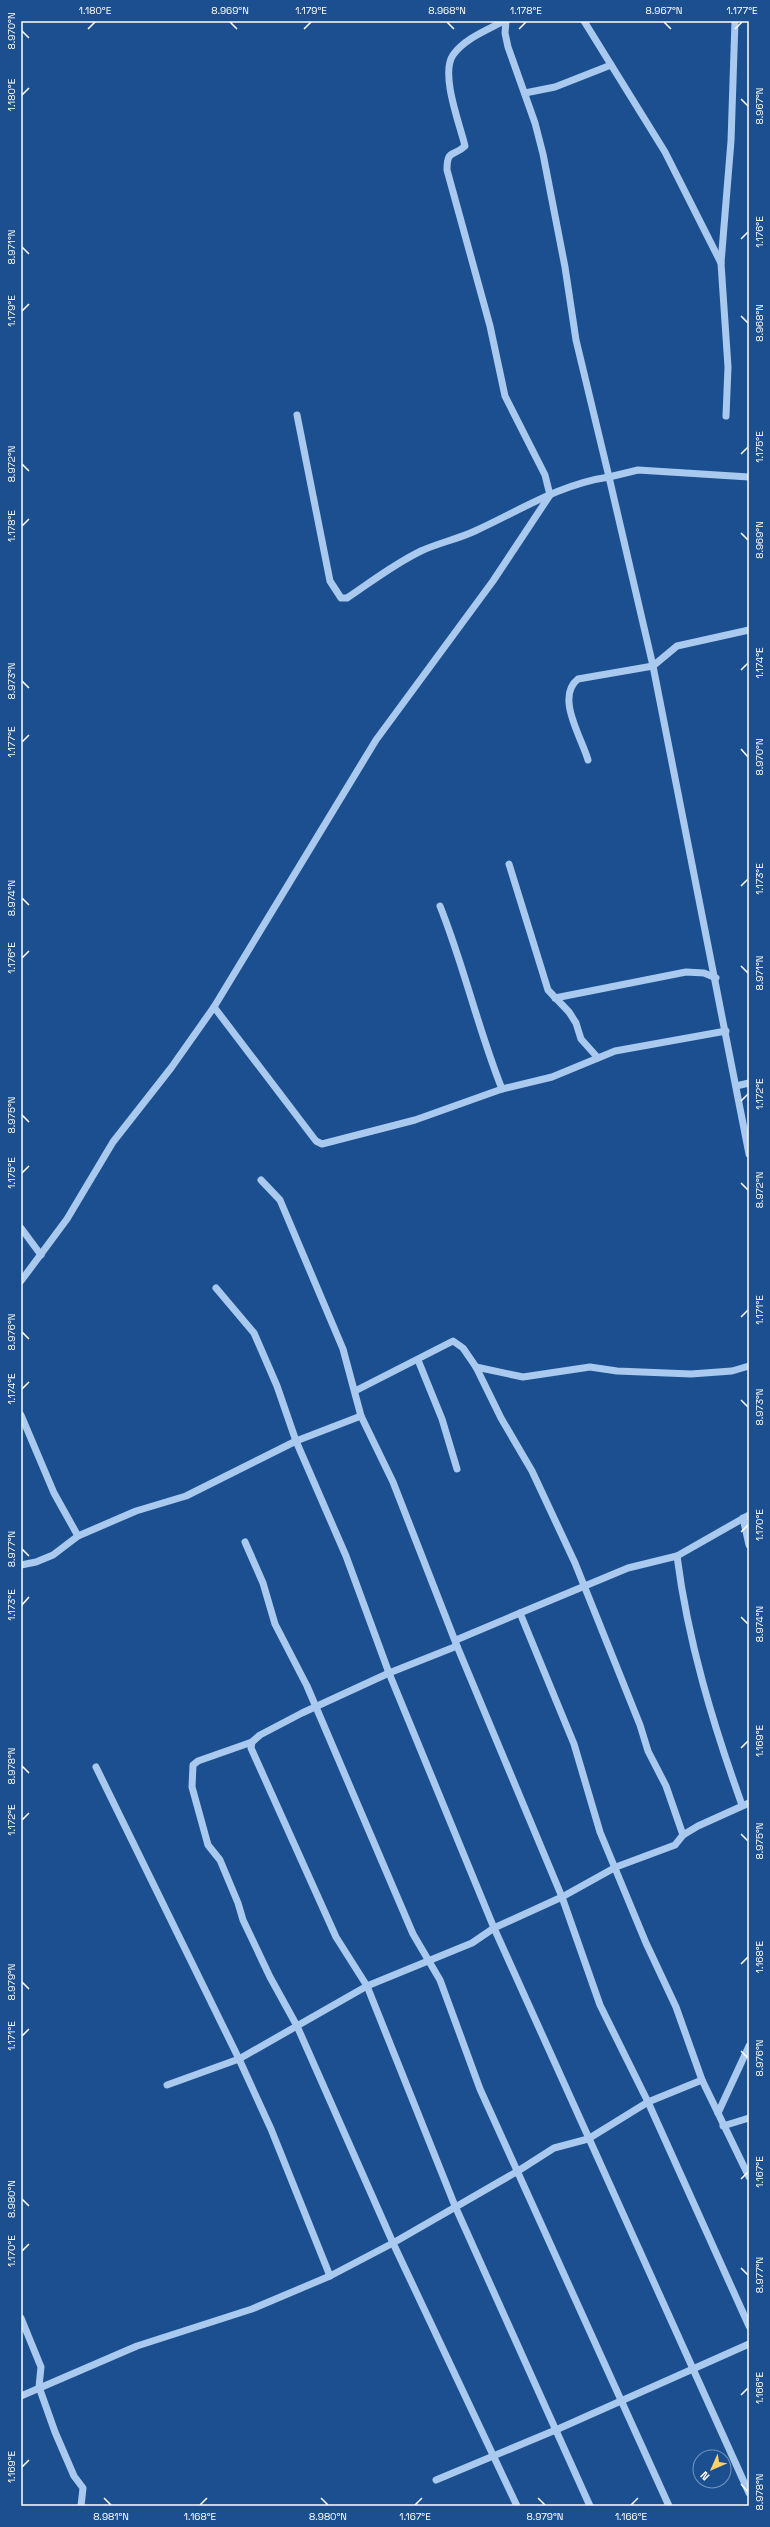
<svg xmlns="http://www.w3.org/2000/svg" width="770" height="2527" font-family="'Space Grotesk',sans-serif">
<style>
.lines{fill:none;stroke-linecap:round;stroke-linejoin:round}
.minor{stroke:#a9c9ee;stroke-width:7}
.ticks{fill:none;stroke:#fff;stroke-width:1.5}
.neatline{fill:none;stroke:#fff;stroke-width:1.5}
.ticks-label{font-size:10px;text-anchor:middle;fill:#fff}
</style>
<rect width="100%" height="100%" fill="#1b4f8f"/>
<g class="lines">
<g class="minor">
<polyline points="506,21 505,33 508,47 535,123 543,154 565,267 576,340 609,477 638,470 749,477"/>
<polyline points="584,21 665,152 721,263"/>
<polyline points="525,93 555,87 611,65"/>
<path d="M 297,415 L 330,581 L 341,598 L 347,598 C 371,582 394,564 421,551 C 438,543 458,539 475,531 C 519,511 560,484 609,477 L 653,666 L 749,1154"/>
<polyline points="726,416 728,367 721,263 731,141 735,21"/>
<path d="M 588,760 C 582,738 555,697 578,679 L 653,666 L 677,646 L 749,630"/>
<polyline points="509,864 548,990 569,1012 576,1023 581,1039 598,1058"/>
<path d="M 440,906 C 464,966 478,1029 502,1089"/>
<polyline points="555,998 686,972 704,973 716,978"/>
<polyline points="214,1007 316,1141 322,1144 415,1120 502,1089 552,1077 615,1051 726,1031"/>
<polyline points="736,1086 749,1083"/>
<polyline points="261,1180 280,1200 343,1349 361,1416 393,1482 457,1646 562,1897 600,2005 648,2102 749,2326"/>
<polyline points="21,1228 41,1255"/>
<path d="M 21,1281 L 67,1219 L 113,1142 L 171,1068 L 214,1007 L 376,740 L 493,581 L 550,495 L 545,475 L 505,396 L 490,326 L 447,170 C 447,148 454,157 465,146 C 460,125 440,74 453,55 C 464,39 487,30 504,21"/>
<polyline points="216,1288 254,1333 277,1386 296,1441 346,1556 389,1673 494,1928 749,2493"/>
<polyline points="418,1360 442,1419 457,1469"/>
<polyline points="476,1367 523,1377 590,1367 617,1371 691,1374 732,1371 749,1366"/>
<polyline points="355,1391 453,1341 463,1348 476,1367 501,1418 532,1471 575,1563 640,1725 648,1751 666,1786 683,1835"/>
<polyline points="21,1415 54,1493 78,1536"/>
<polyline points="749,1515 677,1556 628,1568 520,1613 574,1744 600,1832 646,1943 676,2007 702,2080 749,2177"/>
<polyline points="743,1518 749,1545"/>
<polyline points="245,1542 263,1583 275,1624 307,1686 413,1934 440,1980 480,2089 669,2506"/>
<path d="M 677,1556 C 688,1642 713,1724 742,1805"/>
<polyline points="21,1565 36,1562 53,1555 78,1536 136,1511 186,1496 296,1441 361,1416"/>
<polyline points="456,1640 520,1613"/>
<polyline points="457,1646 389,1673 302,1713 260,1735 252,1742 251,1748 336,1937 367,1986 455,2206 590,2506"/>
<polyline points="252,1742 198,1761 193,1765 192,1787 208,1845 220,1860 238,1903 243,1920 270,1977 297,2026 393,2243 518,2171 554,2148 588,2139 648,2102 702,2080"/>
<polyline points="96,1767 239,2059 271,2129 330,2276"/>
<polyline points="167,2085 239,2059 367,1986 472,1943 494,1928 562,1897 616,1867 675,1845 683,1835 698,1826 749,1803"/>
<polyline points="718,2113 749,2046"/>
<polyline points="723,2126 749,2118"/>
<polyline points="21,2318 41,2367 39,2387 55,2432 74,2476 83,2488 81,2506"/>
<polyline points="21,2396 137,2346 252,2309 330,2276 393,2243 517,2506"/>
<polyline points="436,2480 558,2429 749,2344"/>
</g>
</g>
<path class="ticks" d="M 230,22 L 237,29M 447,22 L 454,29M 664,22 L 671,29M 88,29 L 95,22M 304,29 L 311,22M 519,29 L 526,22M 735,29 L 742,22M 22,31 L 29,38M 22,95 L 29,88M 741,99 L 748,106M 741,239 L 748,232M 22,247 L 29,254M 22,311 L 29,304M 741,316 L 748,323M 741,454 L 748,447M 22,464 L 29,471M 22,526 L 29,519M 741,533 L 748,540M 741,670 L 748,663M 22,681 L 29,688M 22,742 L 29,735M 741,749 L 748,757M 741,886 L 748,879M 22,898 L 29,905M 22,958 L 29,951M 741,966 L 748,973M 741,1101 L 748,1094M 22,1115 L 29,1122M 22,1173 L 29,1166M 741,1183 L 748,1190M 741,1317 L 748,1310M 22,1332 L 29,1339M 22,1389 L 29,1382M 741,1400 L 748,1407M 741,1532 L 748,1525M 22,1549 L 29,1556M 22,1605 L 29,1597M 741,1617 L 748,1624M 741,1748 L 748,1741M 22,1766 L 29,1773M 22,1820 L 29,1813M 741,1834 L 748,1841M 741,1964 L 748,1957M 22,1982 L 29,1989M 22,2036 L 29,2029M 741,2051 L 748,2058M 741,2179 L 748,2172M 22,2199 L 29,2206M 22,2251 L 29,2244M 741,2268 L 748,2275M 741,2395 L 748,2388M 22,2467 L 29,2460M 741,2484 L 748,2492M 104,2498 L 111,2505M 321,2498 L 328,2505M 538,2498 L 545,2505M 200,2505 L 207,2498M 415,2505 L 422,2498M 631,2505 L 638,2498"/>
<rect width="770" height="2527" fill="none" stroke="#1b4f8f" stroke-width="44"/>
<g transform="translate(712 2469) rotate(225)"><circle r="19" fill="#1b4f8f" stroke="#7695bc"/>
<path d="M0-3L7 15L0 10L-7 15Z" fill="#ffd166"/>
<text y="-6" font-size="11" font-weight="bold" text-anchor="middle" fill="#ffffff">N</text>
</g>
<rect x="22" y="22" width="726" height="2483" class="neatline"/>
<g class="ticks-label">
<text x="95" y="14">1.180°E</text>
<text x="230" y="14">8.969°N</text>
<text x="311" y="14">1.179°E</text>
<text x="447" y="14">8.968°N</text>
<text x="526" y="14">1.178°E</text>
<text x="664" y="14">8.967°N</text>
<text x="742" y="14">1.177°E</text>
<text transform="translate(11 31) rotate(-90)" y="4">8.970°N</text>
<text transform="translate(11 95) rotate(-90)" y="4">1.180°E</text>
<text transform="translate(759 106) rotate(-90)" y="4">8.967°N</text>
<text transform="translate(759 232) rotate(-90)" y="4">1.176°E</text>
<text transform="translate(11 247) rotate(-90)" y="4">8.971°N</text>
<text transform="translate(11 311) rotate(-90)" y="4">1.179°E</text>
<text transform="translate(759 323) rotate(-90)" y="4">8.968°N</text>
<text transform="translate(759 447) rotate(-90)" y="4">1.175°E</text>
<text transform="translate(11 464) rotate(-90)" y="4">8.972°N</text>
<text transform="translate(11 526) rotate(-90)" y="4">1.178°E</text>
<text transform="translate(759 540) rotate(-90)" y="4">8.969°N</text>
<text transform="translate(759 663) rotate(-90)" y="4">1.174°E</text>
<text transform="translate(11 681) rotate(-90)" y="4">8.973°N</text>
<text transform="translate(11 742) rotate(-90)" y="4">1.177°E</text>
<text transform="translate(759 757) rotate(-90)" y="4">8.970°N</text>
<text transform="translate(759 879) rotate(-90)" y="4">1.173°E</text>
<text transform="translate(11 898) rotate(-90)" y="4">8.974°N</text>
<text transform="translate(11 958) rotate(-90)" y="4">1.176°E</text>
<text transform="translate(759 973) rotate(-90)" y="4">8.971°N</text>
<text transform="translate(759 1094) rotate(-90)" y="4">1.172°E</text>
<text transform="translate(11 1115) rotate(-90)" y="4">8.975°N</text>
<text transform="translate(11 1173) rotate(-90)" y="4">1.175°E</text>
<text transform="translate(759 1190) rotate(-90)" y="4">8.972°N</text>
<text transform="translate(759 1310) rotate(-90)" y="4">1.171°E</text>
<text transform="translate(11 1332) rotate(-90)" y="4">8.976°N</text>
<text transform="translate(11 1389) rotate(-90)" y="4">1.174°E</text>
<text transform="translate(759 1407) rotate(-90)" y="4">8.973°N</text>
<text transform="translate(759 1525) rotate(-90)" y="4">1.170°E</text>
<text transform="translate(11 1549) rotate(-90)" y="4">8.977°N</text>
<text transform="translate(11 1605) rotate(-90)" y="4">1.173°E</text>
<text transform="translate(759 1624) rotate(-90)" y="4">8.974°N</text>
<text transform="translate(759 1741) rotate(-90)" y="4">1.169°E</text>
<text transform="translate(11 1766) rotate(-90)" y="4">8.978°N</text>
<text transform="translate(11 1820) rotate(-90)" y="4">1.172°E</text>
<text transform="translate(759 1841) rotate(-90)" y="4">8.975°N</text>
<text transform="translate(759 1957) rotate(-90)" y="4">1.168°E</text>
<text transform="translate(11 1982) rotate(-90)" y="4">8.979°N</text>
<text transform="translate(11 2036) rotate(-90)" y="4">1.171°E</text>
<text transform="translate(759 2058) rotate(-90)" y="4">8.976°N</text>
<text transform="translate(759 2172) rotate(-90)" y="4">1.167°E</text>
<text transform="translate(11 2199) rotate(-90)" y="4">8.980°N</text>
<text transform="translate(11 2251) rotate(-90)" y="4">1.170°E</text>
<text transform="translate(759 2275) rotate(-90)" y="4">8.977°N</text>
<text transform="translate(759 2388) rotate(-90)" y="4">1.166°E</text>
<text transform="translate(11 2467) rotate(-90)" y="4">1.169°E</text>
<text transform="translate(759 2492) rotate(-90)" y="4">8.978°N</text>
<text x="111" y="2520">8.981°N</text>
<text x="200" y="2520">1.168°E</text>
<text x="328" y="2520">8.980°N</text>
<text x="415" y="2520">1.167°E</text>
<text x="545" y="2520">8.979°N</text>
<text x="631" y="2520">1.166°E</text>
</g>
</svg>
